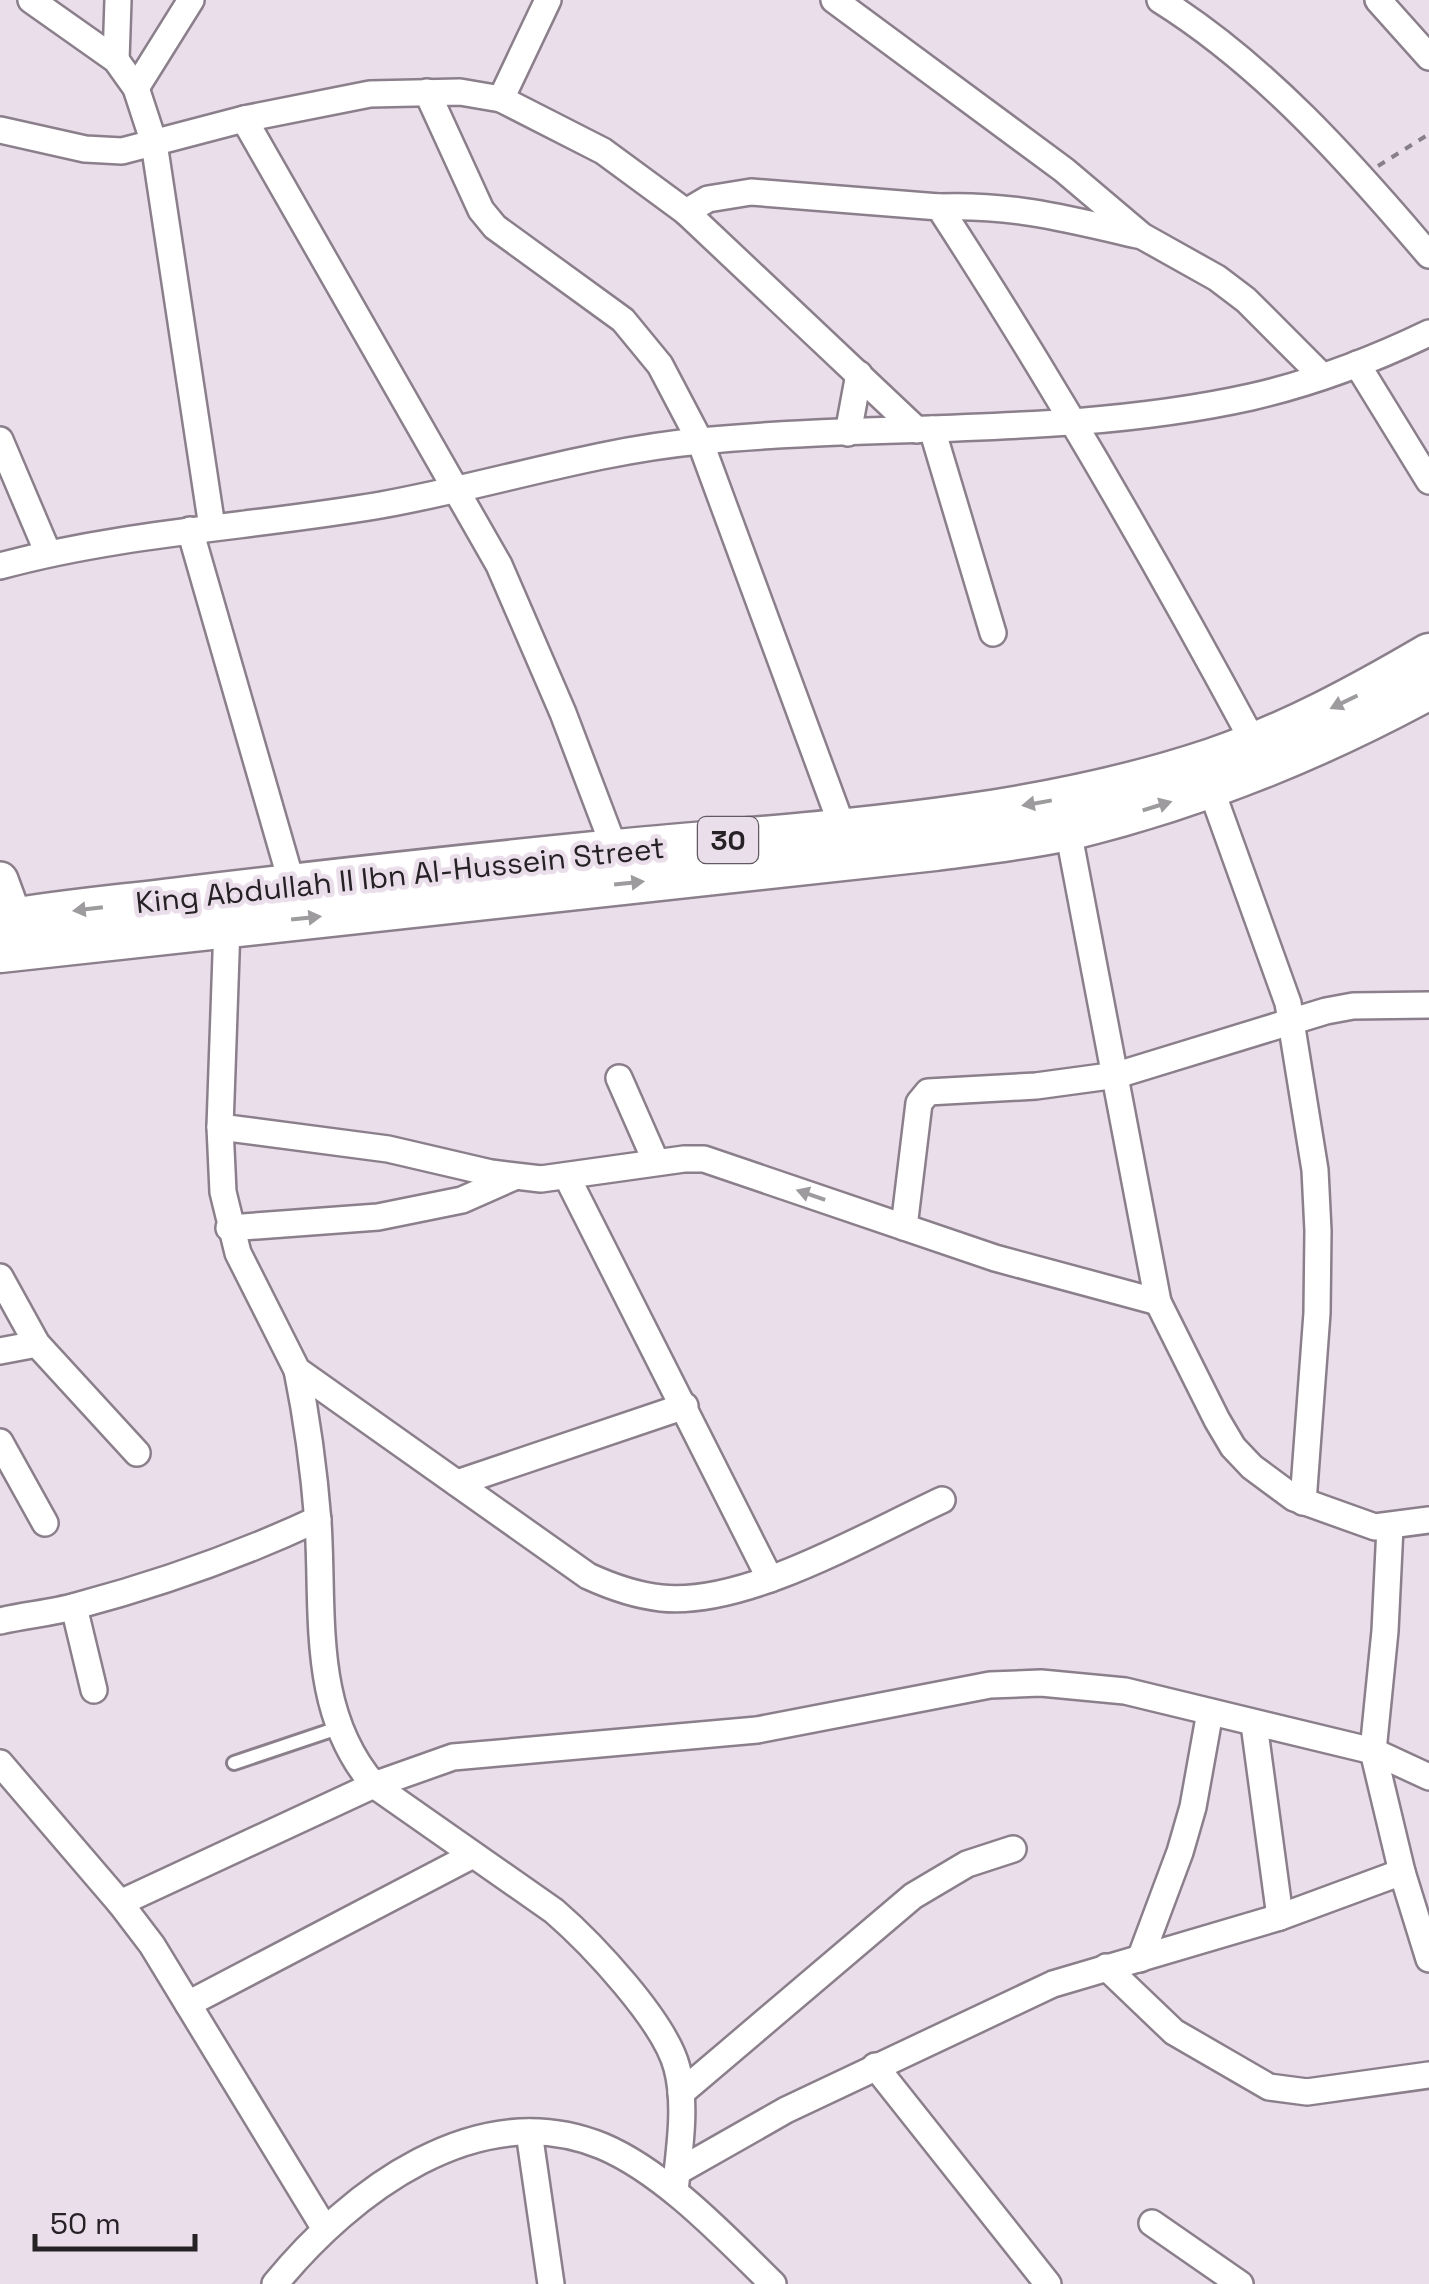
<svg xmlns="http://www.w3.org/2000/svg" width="1429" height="2284" font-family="'Space Grotesk',sans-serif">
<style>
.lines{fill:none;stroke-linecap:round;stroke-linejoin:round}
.lane-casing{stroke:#8a7f8a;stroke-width:18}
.street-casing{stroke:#8a7f8a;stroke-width:30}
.secondary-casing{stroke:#8a7f8a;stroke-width:40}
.primary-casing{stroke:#8a7f8a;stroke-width:45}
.path{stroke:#888088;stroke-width:4;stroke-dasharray:8 8;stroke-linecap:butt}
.lane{stroke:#fff;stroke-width:12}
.street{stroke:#fff;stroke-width:25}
.secondary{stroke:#fff;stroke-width:35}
.primary{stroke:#fff;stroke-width:40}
.oneway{fill:#9d9b9d}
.labels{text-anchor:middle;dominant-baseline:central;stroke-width:9;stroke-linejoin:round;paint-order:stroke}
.shield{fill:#eadeea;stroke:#605a60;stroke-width:2.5}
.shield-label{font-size:28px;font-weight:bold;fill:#252125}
.street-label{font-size:30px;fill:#252125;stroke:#eadeea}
</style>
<rect width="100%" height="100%" fill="#eadeea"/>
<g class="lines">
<defs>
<polyline id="lane" points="234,1763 338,1728"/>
<g id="street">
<polyline points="31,0 116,60 136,88 154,143 212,527"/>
<polyline points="834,0 1064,170 1142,236 1217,278 1246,300 1322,376"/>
<path d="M 1160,0 C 1264,65 1350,162 1429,255"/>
<polyline points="1378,0 1429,57"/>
<polyline points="116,60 118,0"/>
<polyline points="136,88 191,0"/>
<polyline points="427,92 481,210 495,227 623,320 660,365 700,441 843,829"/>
<polyline points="501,99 548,0"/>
<polyline points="244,119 499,565 563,713 615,850"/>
<polyline points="0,130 85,149 122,151 244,119 370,94 460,92 501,99 603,151 686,212 917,430"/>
<path d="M 939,207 C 1011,204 1068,219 1137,235"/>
<path d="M 686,212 L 708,199 L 751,192 L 939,207 C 1052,380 1156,561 1254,743"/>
<polyline points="1357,364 1429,481"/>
<polyline points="932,429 993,633"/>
<polyline points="848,433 859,374"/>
<polyline points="0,440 48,553"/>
<polyline points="190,530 292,884"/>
<path d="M 0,566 C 125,532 254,527 381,505 C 488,486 592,451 700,441 C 884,423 1070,437 1251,397 C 1312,383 1373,360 1429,333"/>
<polyline points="1211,789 1288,1003 1315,1170 1318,1231 1317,1313 1303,1502"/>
<polyline points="1068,830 1158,1302 1217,1420 1233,1447 1252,1467 1294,1498 1375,1527 1429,1520"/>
<path d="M 227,926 L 220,1127 L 223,1192 L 238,1253 L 297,1370 L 588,1576 C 612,1587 634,1595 661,1598 C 745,1607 866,1535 942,1500"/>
<polyline points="619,1078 656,1162"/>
<polyline points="220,1127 388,1149 491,1173 541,1179 684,1159 704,1159 995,1258 1158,1302"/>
<polyline points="567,1177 770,1579"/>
<polyline points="904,1227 919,1103 928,1092 1036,1086 1117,1075 1326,1011 1353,1006 1429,1005"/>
<polyline points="229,1228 378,1217 462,1200 514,1177"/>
<polyline points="0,1277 37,1344 137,1453"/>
<polyline points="0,1351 37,1344"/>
<path d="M 297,1370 C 307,1419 314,1471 318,1522 C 324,1613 310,1711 374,1785 L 554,1911 C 591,1943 665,2021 677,2068 C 687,2105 679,2153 675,2191"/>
<polyline points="0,1442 45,1523"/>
<polyline points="457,1483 685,1406"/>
<polyline points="1390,1527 1385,1631 1373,1751 1402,1872 1429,1959"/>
<polyline points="74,1607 94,1690"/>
<path d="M 0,1621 C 25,1615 52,1613 76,1606 C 159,1584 241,1555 318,1519"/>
<polyline points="1254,1724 1280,1917"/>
<polyline points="0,1763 120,1903 152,1945 325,2229"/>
<polyline points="120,1903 374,1785 453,1757 757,1730 990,1685 1041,1683 1125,1691 1373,1751 1429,1777"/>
<polyline points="1140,1959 1180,1852 1193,1807 1210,1712"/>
<polyline points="1106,1967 1174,2032 1269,2087 1307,2092 1429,2075"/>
<polyline points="188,2004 473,1855"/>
<polyline points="875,2066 1048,2284"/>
<polyline points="681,2093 913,1896 967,1864 1013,1849"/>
<polyline points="529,2132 551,2284"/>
<polyline points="677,2172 786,2110 1053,1984 1280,1917 1402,1872"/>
<polyline points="1152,2223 1240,2284"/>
<path d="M 275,2284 C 350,2192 477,2095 602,2146 C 664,2172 725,2237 773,2284"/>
</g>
<polyline id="secondary" points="0,880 14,918"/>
<g id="primary">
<path d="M 0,921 C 62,910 125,905 187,897 C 330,880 473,864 616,850 C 815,831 1020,823 1212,759 C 1289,733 1359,695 1429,654"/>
<path d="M 0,952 L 935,850 C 981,844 1028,839 1072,829 C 1199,798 1315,751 1429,689"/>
</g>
</defs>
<use href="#lane" class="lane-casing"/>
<use href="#street" class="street-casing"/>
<use href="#secondary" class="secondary-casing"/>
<use href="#primary" class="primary-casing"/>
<polyline class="path" points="1378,166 1429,134"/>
<use href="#lane" class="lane"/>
<use href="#street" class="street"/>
<use href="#secondary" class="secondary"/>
<use href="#primary" class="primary"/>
</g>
<defs><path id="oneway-solid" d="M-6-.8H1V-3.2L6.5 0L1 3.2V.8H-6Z" transform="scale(2.5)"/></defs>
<g class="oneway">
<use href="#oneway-solid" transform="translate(1344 702) rotate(154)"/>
<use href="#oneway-solid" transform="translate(1037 803) rotate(170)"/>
<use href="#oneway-solid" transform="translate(1157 806) rotate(-17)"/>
<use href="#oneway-solid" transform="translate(629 883) rotate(-6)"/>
<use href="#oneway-solid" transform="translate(88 909) rotate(173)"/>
<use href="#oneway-solid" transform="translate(306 918) rotate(-6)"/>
<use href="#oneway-solid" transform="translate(811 1195) rotate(-161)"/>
</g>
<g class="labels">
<rect class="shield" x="698" y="817" width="60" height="46" rx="8"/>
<g class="shield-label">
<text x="728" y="840">30</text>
</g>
<g class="street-label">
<text transform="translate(400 875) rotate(-6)">King Abdullah II Ibn Al-Hussein Street</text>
</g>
</g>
<path d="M35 2234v15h160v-15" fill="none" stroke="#252125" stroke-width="5"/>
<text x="50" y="2234" font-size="30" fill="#252125" stroke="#eadeea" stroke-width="8" paint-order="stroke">50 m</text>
</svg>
